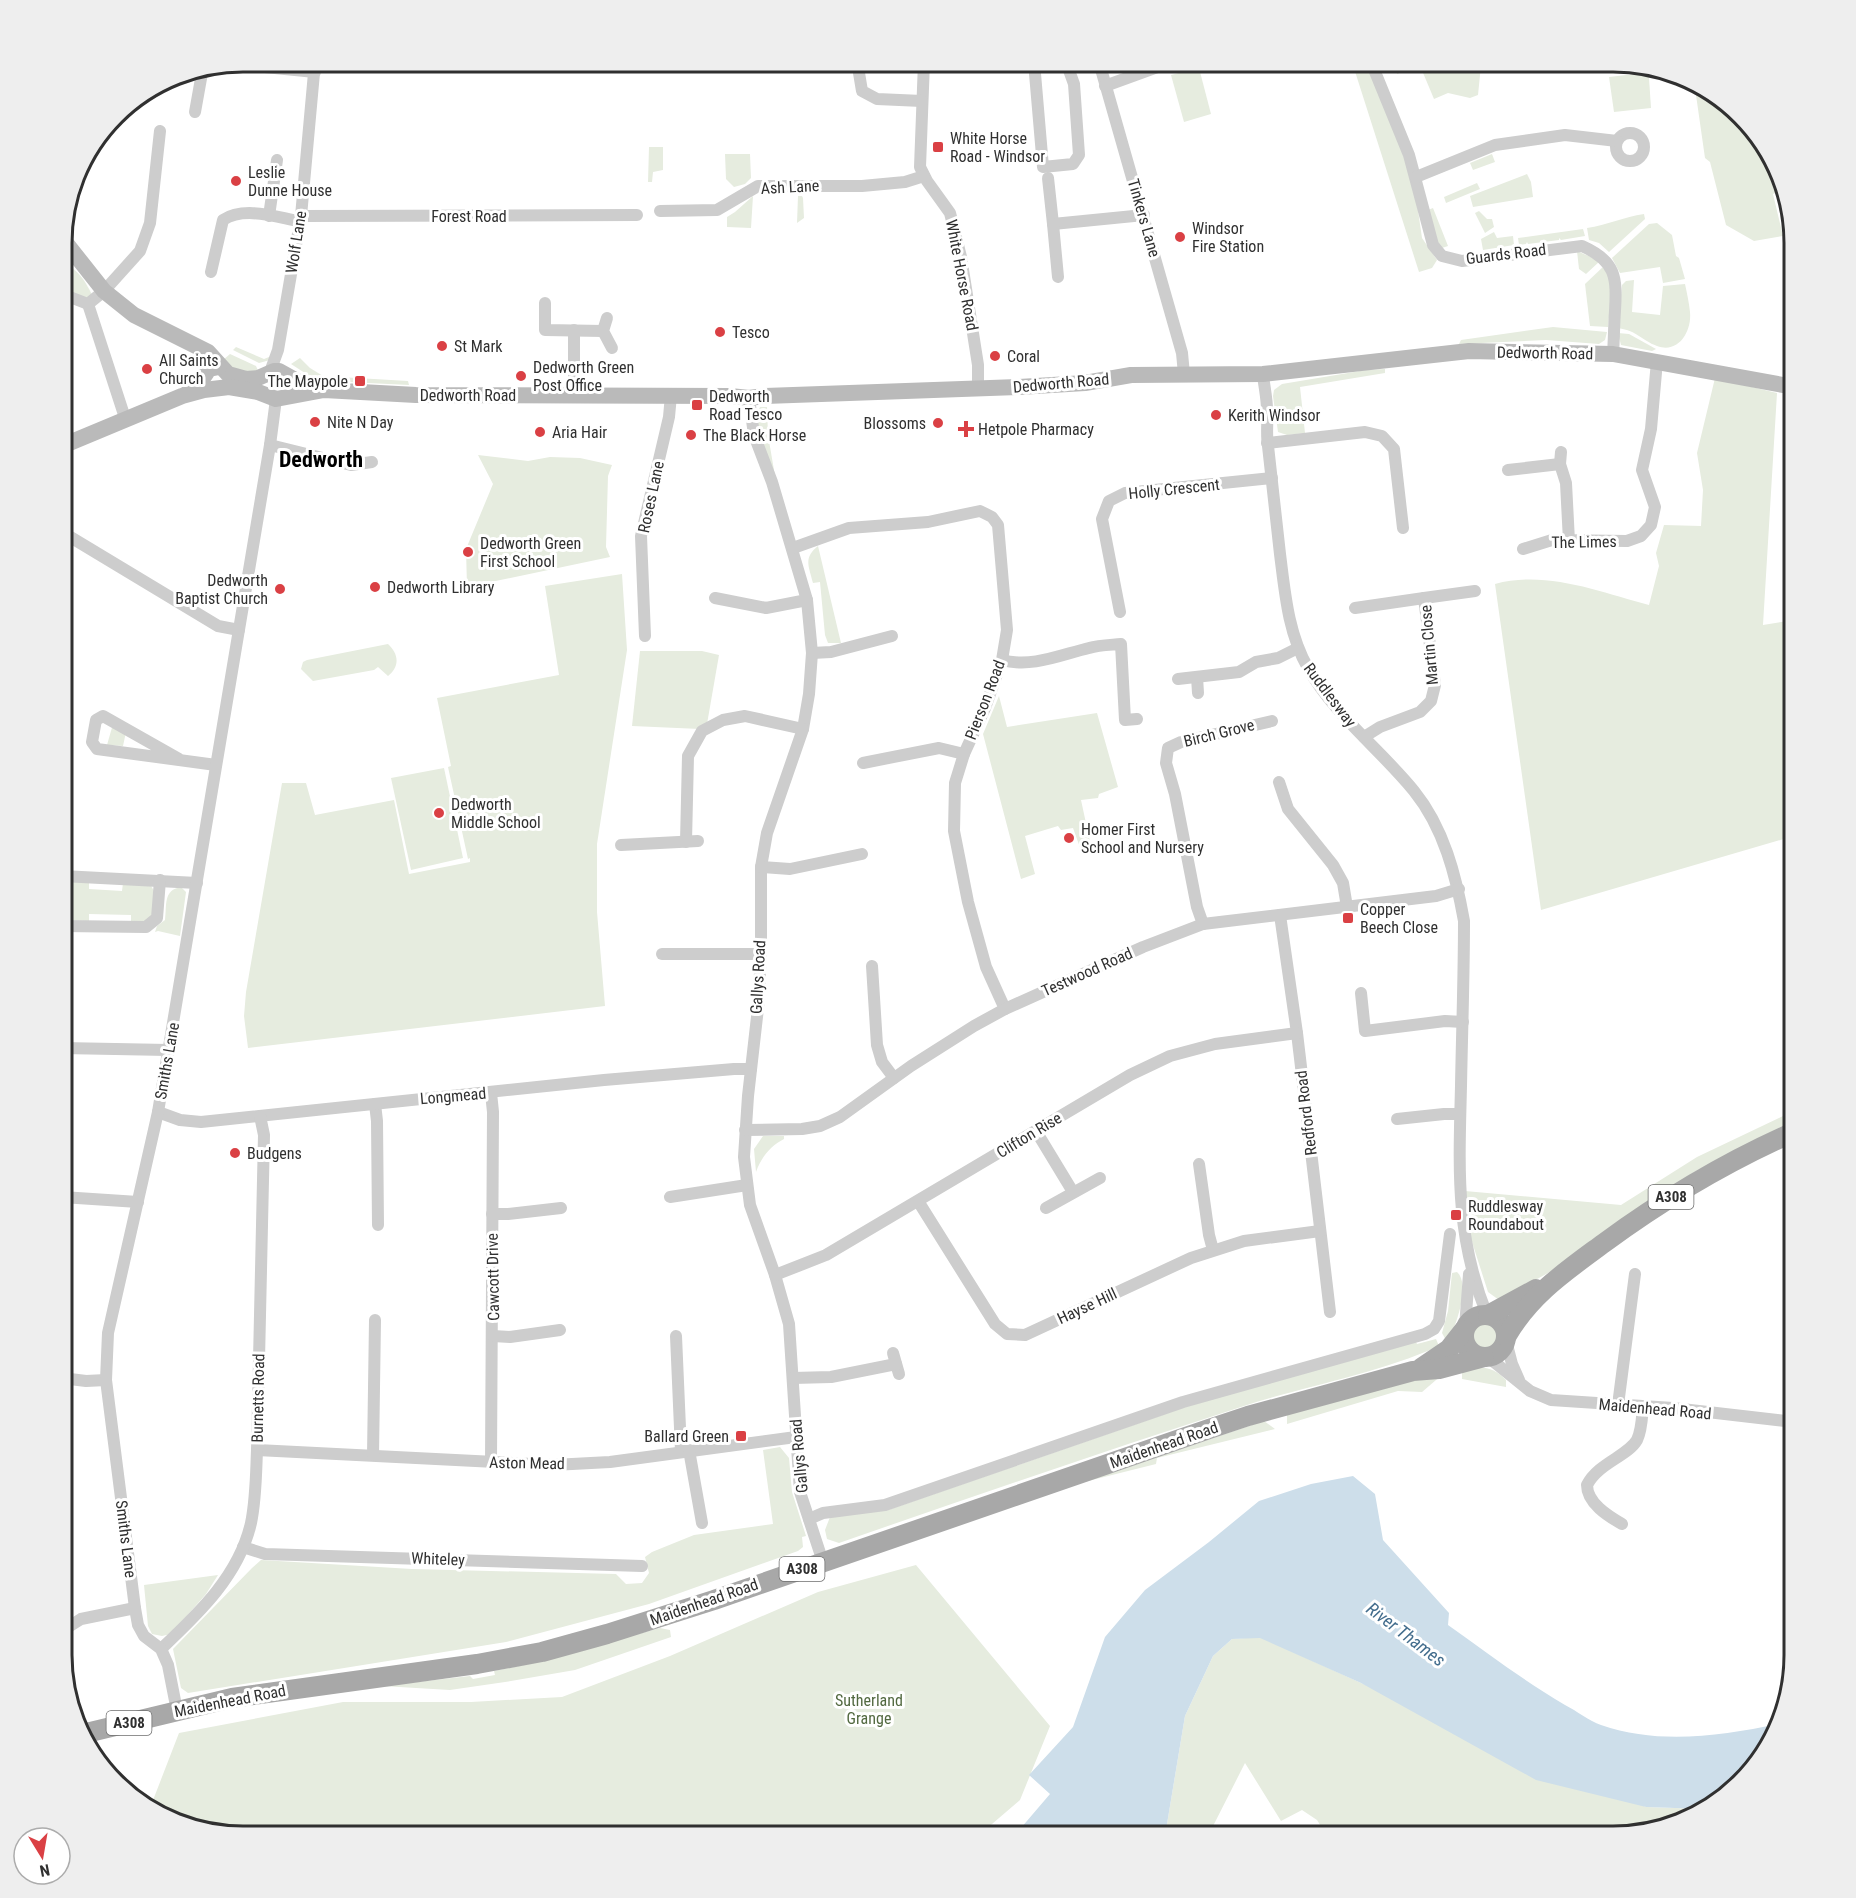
<svg xmlns="http://www.w3.org/2000/svg" width="1856" height="1898" font-family="'Roboto Condensed',sans-serif">
<style>
.green{fill:#e6ecdf}
.water{fill:#cddeea}
.lines{fill:none;stroke-linecap:round;stroke-linejoin:round}
.street{stroke:#cdcdcd;stroke-width:12}
.secondary{stroke:#bababa;stroke-width:16}
.primary{stroke:#a8a8a8;stroke-width:20}
.poi-dot{fill:#da4044;stroke:#fff;stroke-width:2}
.labels{text-anchor:middle;dominant-baseline:central;stroke-width:6;stroke-linejoin:round;paint-order:stroke}
.shield{fill:#fff;stroke:#6e6e6e;stroke-width:1.5}
.shield-label{font-size:15px;font-weight:bold;fill:#303030}
.poi-label{font-size:16px;fill:#303030;stroke:#fff;text-anchor:start}
.street-label{font-size:16px;fill:#303030;stroke:#fff}
.park-label{font-size:16px;fill:#526940;stroke:#fff}
.water-label{font-size:18px;font-style:italic;fill:#436d8d;stroke:#fff}
.district-label{font-size:22px;font-weight:bold;fill:#000;stroke:#fff}
.rim{fill:none;stroke:#303030;stroke-width:3}
</style>
<rect width="100%" height="100%" fill="#fff"/>
<g class="green">
<polygon points="1352,62 1368,62 1414,183 1422,238 1437,260 1432,268 1419,272"/>
<polygon points="1410,62 1427,62 1397,74 1396,68"/>
<polygon points="1437,62 1480,62 1481,65 1478,95 1470,98 1448,93 1434,99 1421,68"/>
<polygon points="1199,68 1211,114 1184,122 1171,75"/>
<polygon points="1643,73 1648,75 1649,78 1651,108 1614,112 1609,77"/>
<polygon points="1694,81 1750,124 1781,174 1784,190 1773,194 1783,236 1754,241 1726,225 1710,162 1705,158"/>
<polygon points="649,147 663,147 663,170 653,172 652,182 648,182"/>
<polygon points="725,154 750,154 751,178 745,184 734,187 726,179"/>
<polygon points="1492,154 1495,162 1473,170 1470,163"/>
<polygon points="1527,174 1531,182 1533,197 1473,207 1470,196"/>
<polygon points="1477,183 1480,189 1446,203 1444,197"/>
<polygon points="753,196 751,228 727,227 727,217 735,212"/>
<polygon points="798,196 802,196 803,198 804,218 797,223"/>
<polygon points="1433,208 1448,246 1442,248 1433,238 1428,210"/>
<polygon points="1479,211 1487,219 1492,219 1494,227 1485,233 1475,213"/>
<path d="M 1644,214 L 1645,219 L 1609,252 L 1599,243 L 1589,240 L 1587,228 C 1607,225 1624,217 1644,214 Z"/>
<polygon points="1657,223 1672,235 1676,256 1679,258 1685,279 1663,283 1660,267 1620,273 1612,258 1649,224"/>
<polygon points="1583,229 1585,236 1561,240 1559,238 1559,240 1528,244 1527,242 1526,244 1519,245 1518,238"/>
<polygon points="1494,232 1497,238 1513,236 1514,245 1483,250 1481,239"/>
<polygon points="1577,251 1600,261 1586,274 1579,269"/>
<path d="M 62,264 C 77,266 87,284 93,297 L 88,299 L 62,291 Z"/>
<polygon points="1604,266 1612,286 1608,327 1590,326 1585,284"/>
<path d="M 1634,280 L 1632,312 L 1660,315 L 1663,286 L 1685,284 C 1687,293 1689,303 1690,312 C 1692,332 1678,354 1657,346 C 1641,340 1638,331 1618,328 L 1622,285 L 1626,281 Z"/>
<polygon points="1553,327 1607,332 1605,340 1599,344 1546,340 1459,344 1461,340"/>
<polygon points="1618,333 1629,334 1656,349 1652,351 1621,345"/>
<polygon points="236,347 264,359 269,357 270,360 259,363 233,350"/>
<polygon points="230,354 256,366 259,373 234,372 223,360"/>
<polygon points="300,358 310,368 323,376 408,381 409,385 327,381 308,375 291,364"/>
<polygon points="1385,369 1385,373 1300,387 1305,433 1287,435 1278,432 1273,396 1274,390 1282,384 1366,370"/>
<path d="M 1715,378 L 1777,393 L 1763,625 L 1794,620 L 1794,836 L 1541,910 L 1495,584 C 1546,570 1600,592 1649,605 L 1659,566 L 1656,553 L 1664,525 L 1701,526 L 1703,490 L 1697,453 Z"/>
<path d="M 760,407 L 767,407 L 768,435 L 775,476 C 768,459 750,425 760,407 Z"/>
<polygon points="478,455 528,461 550,457 580,458 612,465 608,476 606,547 610,557 467,587 466,549 493,484"/>
<path d="M 818,546 L 841,643 L 828,643 L 825,635 L 820,582 L 813,583 C 809,566 803,558 818,546 Z"/>
<polygon points="622,574 627,650 597,844 597,912 605,1006 248,1048 244,1016 246,992 282,783 306,783 315,815 394,800 409,874 470,862 470,858 468,859 448,767 451,766 437,698 559,675 545,586"/>
<path d="M 388,644 C 399,654 400,667 388,676 L 378,667 L 374,670 L 313,681 L 301,669 L 303,662 L 307,660 Z"/>
<polygon points="640,651 702,651 719,655 707,724 700,729 632,726"/>
<polygon points="999,696 1007,727 1097,713 1118,787 1099,794 1098,798 1081,800 1092,851 1082,853 1073,828 1061,830 1058,826 1025,836 1035,874 1021,879 983,734"/>
<polygon points="113,724 126,732 123,746 107,745"/>
<polygon points="444,768 463,858 411,870 391,778"/>
<polygon points="62,881 89,882 89,889 122,891 123,883 150,884 154,891 153,915 144,922 131,922 131,915 89,914 89,921 62,920"/>
<path d="M 181,887 L 186,892 L 180,936 L 158,931 L 155,932 L 157,926 L 165,920 C 167,905 163,890 181,887 Z"/>
<polygon points="1783,1116 1783,1126 1694,1172 1548,1273 1499,1300 1488,1292 1466,1223 1465,1191 1621,1205 1697,1157"/>
<path d="M 763,1136 L 784,1136 L 784,1139 C 770,1146 761,1158 756,1172 L 754,1149 Z"/>
<path d="M 1457,1272 C 1471,1284 1456,1328 1447,1342 L 1442,1333 L 1448,1311 L 1452,1273 Z"/>
<circle cx="1485" cy="1336" r="15"/>
<path d="M 1436,1339 L 1439,1346 C 1377,1374 1309,1385 1244,1406 C 1108,1450 974,1496 839,1543 L 827,1539 L 825,1530 L 830,1517 L 888,1510 L 1194,1404 L 1416,1342 L 1417,1344 Z"/>
<path d="M 1478,1367 C 1491,1368 1497,1371 1506,1380 L 1506,1387 L 1462,1379 L 1462,1369 Z"/>
<polygon points="1443,1374 1422,1392 1398,1391 1287,1424 1287,1414 1410,1380"/>
<polygon points="1264,1421 1275,1429 1157,1458 1156,1464 1076,1484"/>
<polygon points="780,1447 789,1458 792,1492 806,1536 802,1537 803,1547 798,1551 649,1604 506,1642 188,1693 181,1688 173,1649 252,1568 261,1560 412,1569 616,1574 626,1584 642,1583 649,1573 645,1557 652,1552 694,1535 773,1524 763,1450"/>
<path d="M 916,1565 L 1050,1726 L 1020,1800 L 978,1836 L 250,1836 C 235,1830 232,1832 217,1830 C 196,1828 167,1821 150,1808 L 179,1733 L 343,1702 L 471,1702 L 562,1697 L 670,1656 L 818,1592 Z"/>
<polygon points="218,1575 206,1594 171,1634 162,1636 152,1634 148,1626 144,1585"/>
<polygon points="660,1628 670,1630 671,1637 575,1670 505,1682 450,1690 382,1686 470,1676 473,1679 495,1675 494,1671 533,1663"/>
<polygon points="1260,1637 1361,1683 1646,1807 1704,1809 1682,1823 1613,1836 1327,1836 1317,1820 1302,1810 1281,1821 1245,1763 1208,1836 1165,1836 1185,1716 1213,1656 1232,1639"/>
<polygon points="1292,1829 1302,1830 1314,1836 1277,1836"/>
</g>
<path class="water" d="M 1353,1476 L 1375,1494 L 1383,1540 L 1449,1613 L 1448,1625 C 1486,1652 1524,1681 1565,1705 C 1577,1711 1589,1721 1601,1725 C 1659,1745 1720,1736 1778,1724 L 1776,1735 L 1732,1792 L 1704,1809 L 1646,1807 L 1536,1780 L 1361,1683 L 1260,1638 L 1232,1639 L 1213,1656 L 1185,1716 L 1165,1836 L 1014,1836 L 1050,1794 L 1029,1775 L 1073,1727 L 1105,1637 L 1145,1590 L 1209,1542 L 1259,1501 L 1311,1484 Z"/>
<g class="lines">
<g class="street">
<polyline points="924,62 920,167 927,181 950,213 961,257 978,365 978,389"/>
<polyline points="1034,62 1043,167 1073,164 1079,155 1074,84 1066,62"/>
<polyline points="1099,62 1182,353 1184,374"/>
<path d="M 1371,62 L 1409,155 L 1433,245 L 1442,256 L 1462,261 L 1582,246 C 1616,261 1617,277 1615,311 C 1614,325 1614,339 1613,354"/>
<polyline points="233,64 315,72"/>
<polyline points="859,73 862,91 877,99 922,101"/>
<polyline points="1105,86 1171,62"/>
<polyline points="195,112 202,73 205,69"/>
<circle cx="1630" cy="147" r="14"/>
<polyline points="1416,177 1495,145 1565,135 1617,141"/>
<polyline points="1048,178 1053,224 1144,215"/>
<polyline points="660,211 717,210 758,186 862,186 905,182 924,176"/>
<polyline points="269,216 277,160"/>
<polyline points="301,216 637,215"/>
<polyline points="1053,224 1058,277"/>
<path d="M 211,272 L 223,220 C 244,206 276,217 299,221"/>
<polyline points="62,294 88,304 104,291 140,251 150,223 160,131"/>
<polyline points="545,303 545,330 603,331"/>
<polyline points="88,304 126,421"/>
<polyline points="607,318 603,331 612,348"/>
<polyline points="270,372 278,350 301,216 315,62"/>
<path d="M 1263,374 C 1264,386 1267,398 1267,410 C 1268,422 1266,434 1268,446 C 1272,482 1276,518 1280,554 C 1285,593 1288,633 1308,668 C 1335,716 1380,749 1414,791 C 1444,828 1456,876 1464,921 C 1464,976 1462,1031 1461,1086 C 1459,1169 1455,1235 1487,1315"/>
<polyline points="574,395 574,330"/>
<polyline points="749,398 754,435 772,482 807,600 812,653 809,694 803,729 767,833 761,867 761,954 758,1008 748,1096 744,1157 750,1205 775,1275 789,1324 800,1492 823,1562"/>
<polyline points="1267,443 1365,432 1382,436 1394,449 1403,528"/>
<polyline points="270,445 351,465 372,462"/>
<polyline points="1561,452 1560,464 1566,483 1569,541"/>
<polyline points="1508,470 1560,464"/>
<polyline points="62,532 218,626 239,630"/>
<polyline points="793,548 849,528 928,522 980,511 992,517 998,525 1007,630 1002,660 985,708 964,754 955,783 954,831 968,902 986,967 1005,1009"/>
<polyline points="1523,549 1552,540 1627,541 1641,536 1651,525 1655,507 1642,470 1651,429 1657,361"/>
<polyline points="715,598 766,608 807,600"/>
<polyline points="1355,608 1424,598"/>
<polyline points="1120,612 1102,519 1109,501 1125,493 1272,478"/>
<polyline points="645,636 641,536 669,417 671,395"/>
<polyline points="812,653 831,652 892,636"/>
<path d="M 1002,660 C 1032,668 1060,655 1089,648 C 1099,645 1110,645 1121,644 L 1125,720 L 1137,719"/>
<polyline points="1197,677 1198,693"/>
<polyline points="1178,679 1239,672 1256,662 1278,658 1298,648"/>
<polyline points="1364,737 1380,727 1420,712 1431,701 1435,685 1424,598 1475,591"/>
<polyline points="179,759 103,716 96,720 92,742 97,749 216,765"/>
<polyline points="863,763 939,748 964,754"/>
<polyline points="1279,782 1288,809 1333,865 1343,883 1347,907"/>
<polyline points="686,842 688,756 702,731 723,720 745,716 803,729"/>
<polyline points="621,845 698,841"/>
<polyline points="761,867 790,869 862,854"/>
<polyline points="62,876 197,883"/>
<polyline points="1280,915 1297,1033 1330,1312"/>
<polyline points="1203,924 1197,907 1175,794 1166,763 1168,748 1181,742 1272,721"/>
<polyline points="62,926 146,927 157,918 160,880"/>
<polyline points="662,954 761,954"/>
<polyline points="872,966 877,1045 882,1062 894,1078"/>
<polyline points="1361,993 1365,1031 1445,1021 1463,1022"/>
<polyline points="62,1048 168,1050"/>
<polyline points="491,1093 493,1112 491,1462"/>
<polyline points="375,1104 377,1121 378,1225"/>
<polyline points="158,1112 180,1120 201,1122 604,1080 734,1069 751,1069"/>
<polyline points="1397,1119 1444,1114 1460,1114"/>
<polyline points="745,1130 802,1129 820,1126 840,1117 911,1066 974,1026 1005,1009 1143,947 1203,924 1436,896 1459,889"/>
<polyline points="1036,1131 1073,1192"/>
<polyline points="1199,1164 1209,1235 1213,1250"/>
<polyline points="62,1197 138,1202"/>
<polyline points="670,1197 747,1185"/>
<polyline points="918,1201 995,1324 1007,1334 1025,1335 1191,1258 1244,1241 1320,1231"/>
<polyline points="1046,1208 1100,1178"/>
<polyline points="492,1214 508,1214 561,1208"/>
<polyline points="775,1275 826,1255 1130,1075 1170,1056 1215,1044 1297,1033"/>
<polyline points="1465,1327 1469,1274"/>
<polyline points="493,1336 510,1337 560,1330"/>
<polyline points="676,1336 681,1451"/>
<polyline points="1506,1341 1512,1364 1519,1380"/>
<polyline points="893,1353 899,1374"/>
<polyline points="1488,1357 1530,1391 1551,1400 1673,1408 1794,1422"/>
<polyline points="62,1378 86,1381 106,1380"/>
<polyline points="793,1378 831,1377 896,1364"/>
<polyline points="1618,1405 1635,1274"/>
<polyline points="257,1450 553,1465 610,1462 796,1437"/>
<polyline points="689,1450 702,1523"/>
<polyline points="373,1455 375,1320"/>
<polyline points="809,1519 823,1513 885,1505 1183,1402 1425,1334 1434,1329 1439,1321 1450,1234"/>
<path d="M 1622,1524 C 1608,1516 1587,1503 1587,1485 C 1598,1463 1628,1456 1637,1440 C 1642,1430 1642,1416 1643,1406"/>
<polyline points="243,1547 265,1554 642,1566"/>
<polyline points="62,1631 81,1619 135,1608"/>
<path d="M 161,1649 C 198,1614 239,1576 251,1523 C 256,1499 256,1474 257,1450 L 264,1135 L 260,1116"/>
<polyline points="177,1711 168,1665 161,1649 144,1636 138,1625 135,1608 106,1380 108,1333 158,1112 270,445 276,399"/>
</g>
<g class="secondary">
<polyline points="62,238 104,291 134,315 208,352 228,374 246,379 258,378 274,371 279,371 297,381 320,389"/>
<polyline points="188,392 201,381 209,369 219,367"/>
<polyline points="62,446 182,396 204,390 229,387 258,392 276,399 324,390 416,395 730,396 749,398 765,396 1019,387 1085,383 1131,375 1263,374 1469,351 1613,354 1794,387"/>
</g>
<g class="primary">
<circle cx="1485" cy="1336" r="21"/>
<polyline points="1488,1315 1536,1289"/>
<path d="M 1506,1337 C 1530,1295 1566,1271 1604,1243 C 1664,1199 1726,1162 1794,1132"/>
<polyline points="1421,1368 1449,1349 1464,1330"/>
<polyline points="82,1734 232,1698 477,1664 542,1652 607,1634 714,1600 1209,1429 1248,1416 1413,1371 1439,1369 1484,1357"/>
</g>
</g>
<g class="poi-dot">
<rect x="932" y="141" width="12" height="12" rx="3"/>
<circle cx="236" cy="181" r="6"/>
<circle cx="1180" cy="237" r="6"/>
<circle cx="720" cy="332" r="6"/>
<circle cx="442" cy="346" r="6"/>
<circle cx="995" cy="356" r="6"/>
<circle cx="147" cy="369" r="6"/>
<circle cx="521" cy="376" r="6"/>
<rect x="354" y="375" width="12" height="12" rx="3"/>
<rect x="691" y="399" width="12" height="12" rx="3"/>
<circle cx="1216" cy="415" r="6"/>
<circle cx="315" cy="422" r="6"/>
<circle cx="938" cy="423" r="6"/>
<path d="M963 420h6v6h6v6h-6v6h-6v-6h-6v-6h6z"/>
<circle cx="540" cy="432" r="6"/>
<circle cx="691" cy="435" r="6"/>
<circle cx="468" cy="552" r="6"/>
<circle cx="375" cy="587" r="6"/>
<circle cx="280" cy="589" r="6"/>
<circle cx="439" cy="813" r="6"/>
<circle cx="1069" cy="838" r="6"/>
<rect x="1342" y="912" width="12" height="12" rx="3"/>
<circle cx="235" cy="1153" r="6"/>
<rect x="1450" y="1209" width="12" height="12" rx="3"/>
<rect x="735" y="1430" width="12" height="12" rx="3"/>
</g>
<g class="labels">
<g class="shield">
<rect x="1648.5" y="1185" width="45" height="24" rx="4.5"/>
<rect x="779.5" y="1557" width="45" height="24" rx="4.5"/>
<rect x="106.5" y="1711" width="45" height="24" rx="4.5"/>
</g>
<g class="shield-label">
<text x="1671" y="1197">A308</text>
<text x="802" y="1569">A308</text>
<text x="129" y="1723">A308</text>
</g>
<g class="poi-label">
<text x="950" y="138">White Horse<tspan x="950" dy="18">Road - Windsor</tspan></text>
<text x="248" y="172">Leslie<tspan x="248" dy="18">Dunne House</tspan></text>
<text x="1192" y="228">Windsor<tspan x="1192" dy="18">Fire Station</tspan></text>
<text x="732" y="332">Tesco</text>
<text x="454" y="346">St Mark</text>
<text x="1007" y="356">Coral</text>
<text x="159" y="360">All Saints<tspan x="159" dy="18">Church</tspan></text>
<text x="533" y="367">Dedworth Green<tspan x="533" dy="18">Post Office</tspan></text>
<text x="348" y="381" text-anchor="end">The Maypole</text>
<text x="709" y="396">Dedworth<tspan x="709" dy="18">Road Tesco</tspan></text>
<text x="1228" y="415">Kerith Windsor</text>
<text x="327" y="422">Nite N Day</text>
<text x="926" y="423" text-anchor="end">Blossoms</text>
<text x="978" y="429">Hetpole Pharmacy</text>
<text x="552" y="432">Aria Hair</text>
<text x="703" y="435">The Black Horse</text>
<text x="480" y="543">Dedworth Green<tspan x="480" dy="18">First School</tspan></text>
<text x="268" y="580" text-anchor="end">Dedworth<tspan x="268" dy="18">Baptist Church</tspan></text>
<text x="387" y="587">Dedworth Library</text>
<text x="451" y="804">Dedworth<tspan x="451" dy="18">Middle School</tspan></text>
<text x="1081" y="829">Homer First<tspan x="1081" dy="18">School and Nursery</tspan></text>
<text x="1360" y="909">Copper<tspan x="1360" dy="18">Beech Close</tspan></text>
<text x="247" y="1153">Budgens</text>
<text x="1468" y="1206">Ruddlesway<tspan x="1468" dy="18">Roundabout</tspan></text>
<text x="729" y="1436" text-anchor="end">Ballard Green</text>
</g>
<g class="street-label">
<text transform="translate(790 187) rotate(-3)">Ash Lane</text>
<text x="469" y="216">Forest Road</text>
<text transform="translate(1144 218) rotate(74)">Tinkers Lane</text>
<text transform="translate(296 242) rotate(-81)">Wolf Lane</text>
<text transform="translate(1506 254) rotate(-7)">Guards Road</text>
<text transform="translate(962 275) rotate(79)">White Horse Road</text>
<text transform="translate(1545 353) rotate(1)">Dedworth Road</text>
<text transform="translate(1061 383) rotate(-5)">Dedworth Road</text>
<text x="468" y="395">Dedworth Road</text>
<text transform="translate(1174 489) rotate(-6)">Holly Crescent</text>
<text transform="translate(651 497) rotate(-78)">Roses Lane</text>
<text transform="translate(1584 542) rotate(-1)">The Limes</text>
<text transform="translate(1429 645) rotate(-95)">Martin Close</text>
<text transform="translate(1330 695) rotate(53)">Ruddlesway</text>
<text transform="translate(985 700) rotate(-69)">Pierson Road</text>
<text transform="translate(1219 733) rotate(-14)">Birch Grove</text>
<text transform="translate(1087 972) rotate(-24)">Testwood Road</text>
<text transform="translate(758 977) rotate(-87)">Gallys Road</text>
<text transform="translate(167 1061) rotate(-80)">Smiths Lane</text>
<text transform="translate(453 1096) rotate(-5)">Longmead</text>
<text transform="translate(1306 1113) rotate(-97)">Redford Road</text>
<text transform="translate(1029 1135) rotate(-31)">Clifton Rise</text>
<text transform="translate(493 1277) rotate(-91)">Cawcott Drive</text>
<text transform="translate(1087 1306) rotate(-25)">Hayse Hill</text>
<text transform="translate(258 1398) rotate(-89)">Burnetts Road</text>
<text transform="translate(1655 1409) rotate(5)">Maidenhead Road</text>
<text transform="translate(1164 1445) rotate(-19)">Maidenhead Road</text>
<text transform="translate(799 1456) rotate(-95)">Gallys Road</text>
<text transform="translate(527 1463) rotate(1)">Aston Mead</text>
<text transform="translate(126 1539) rotate(83)">Smiths Lane</text>
<text transform="translate(438 1559) rotate(2)">Whiteley</text>
<text transform="translate(704 1602) rotate(-19)">Maidenhead Road</text>
<text transform="translate(230 1701) rotate(-11)">Maidenhead Road</text>
</g>
<g class="park-label">
<text x="869" y="1700">Sutherland<tspan x="869" dy="18">Grange</tspan></text>
</g>
<g class="water-label">
<text transform="translate(1406 1634) rotate(37)">River Thames</text>
</g>
<g class="district-label">
<text x="321" y="459">Dedworth</text>
</g>
</g>
<path d="M0 0H1856V1898H0ZM243 72H1613A171 171 0 0 1 1784 243V1655A171 171 0 0 1 1613 1826H243A171 171 0 0 1 72 1655V243A171 171 0 0 1 243 72Z" fill="#eee" fill-rule="evenodd"/>
<path class="rim" d="M243 72H1613A171 171 0 0 1 1784 243V1655A171 171 0 0 1 1613 1826H243A171 171 0 0 1 72 1655V243A171 171 0 0 1 243 72Z"/>
<g transform="translate(42 1856) rotate(169)"><circle r="28" fill="#ffffff" stroke="#acacac" stroke-width="1.5"/>
<path d="M0-4.5L10 22L0 15L-10 22Z" fill="#da4044"/>
<text y="-9" font-size="16" font-weight="bold" text-anchor="middle" fill="#303030">N</text>
</g>
</svg>
